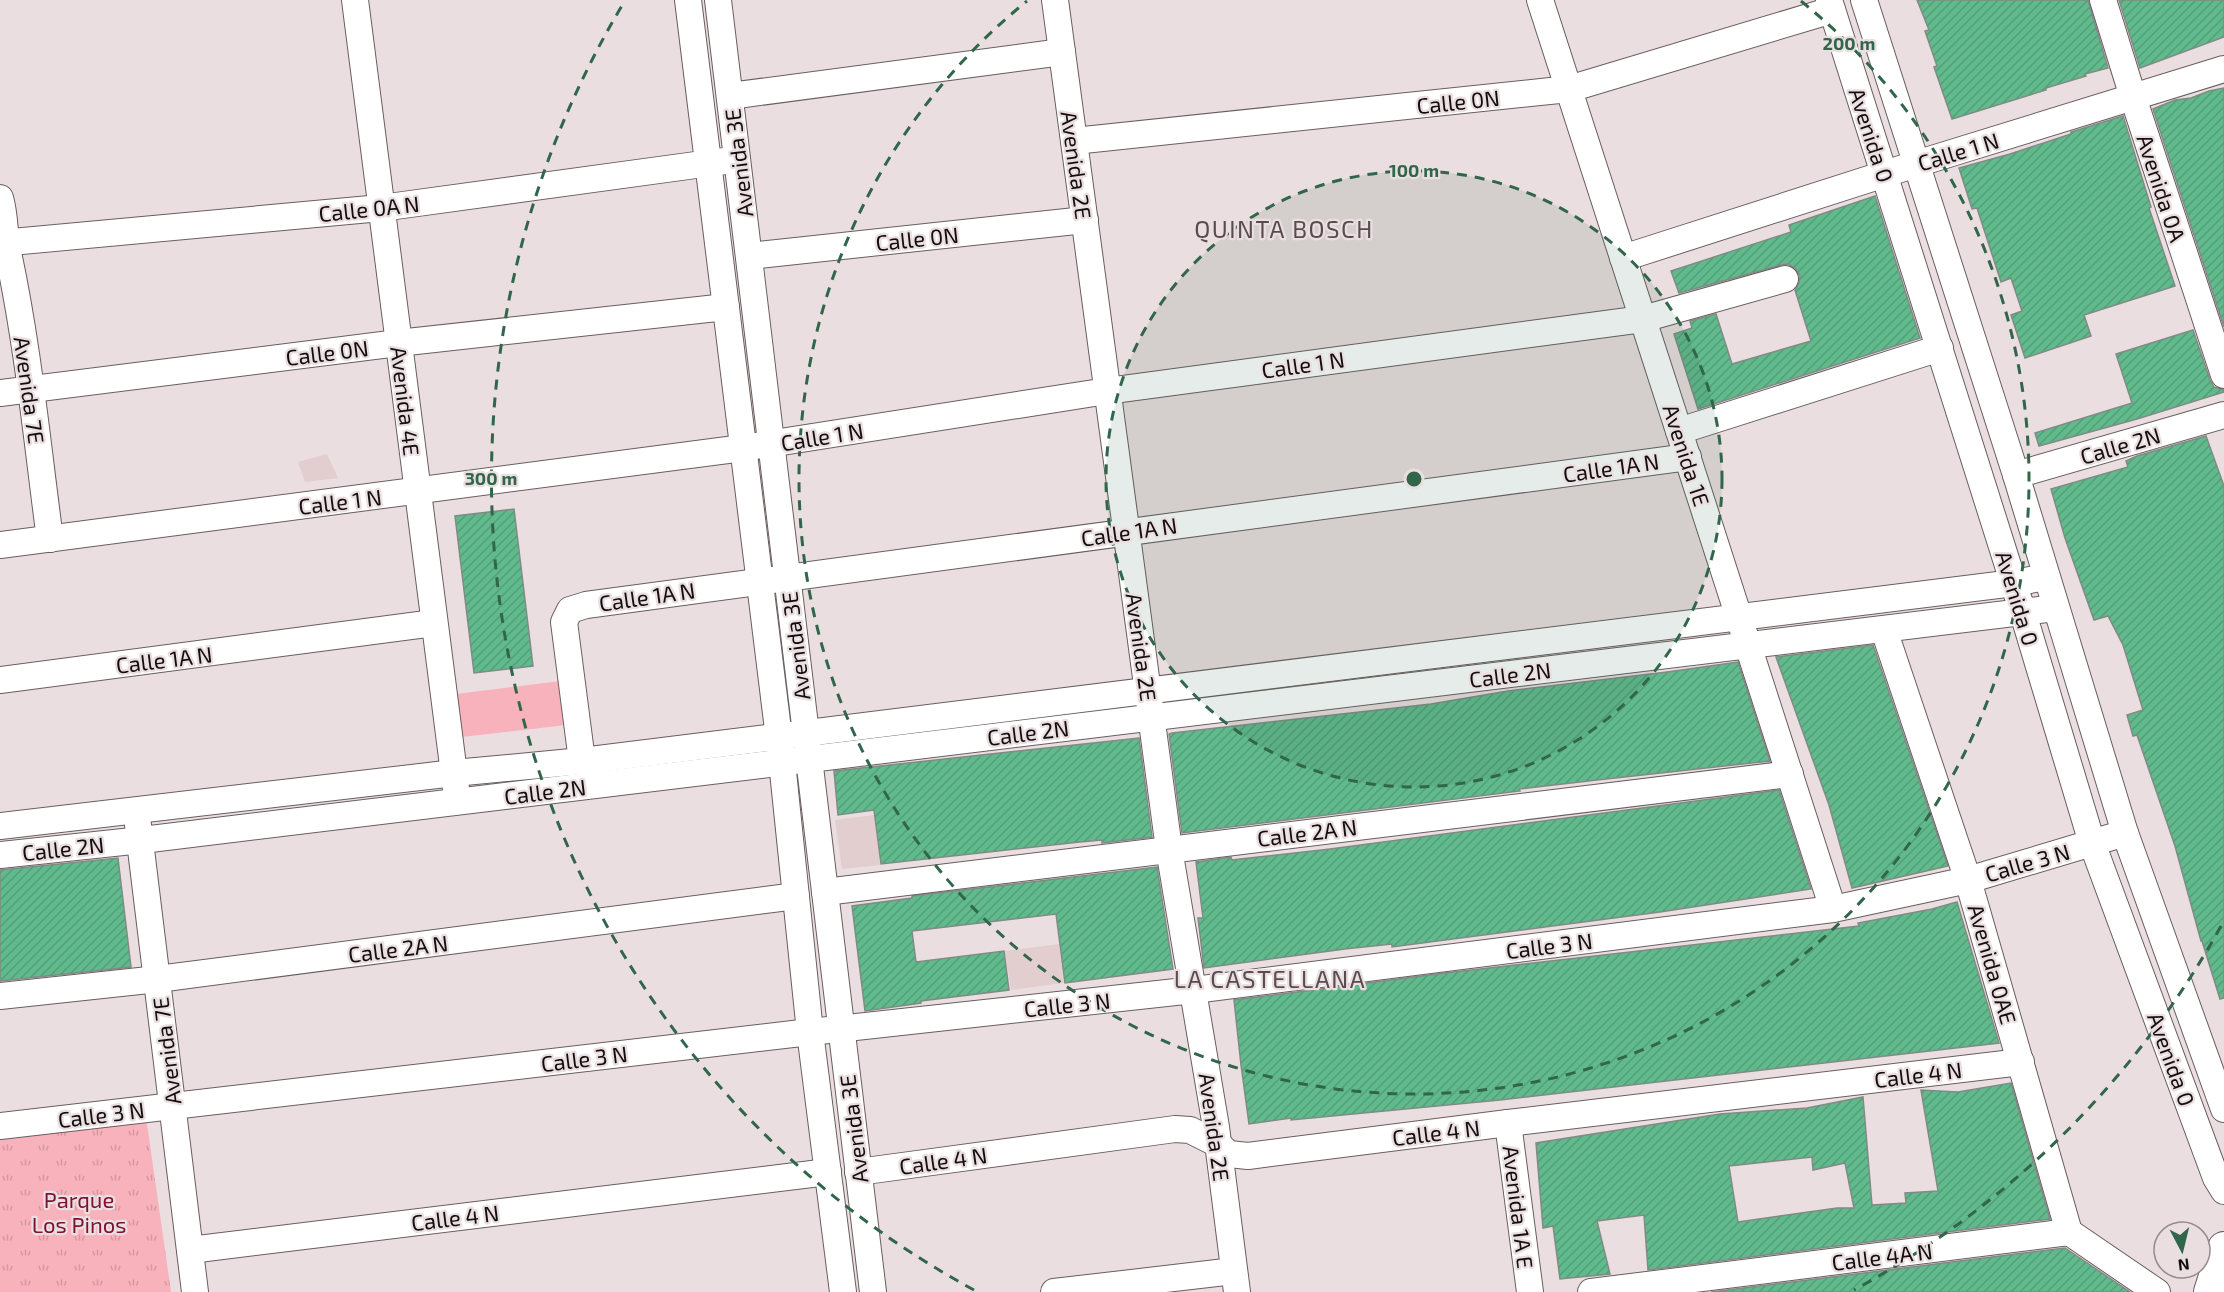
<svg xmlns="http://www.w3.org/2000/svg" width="2224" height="1292" font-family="'Exo 2',sans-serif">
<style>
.built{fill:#e2cdcf}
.park{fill:url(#park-tufts)}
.pitch{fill:#f8b2bb}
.building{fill:url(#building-hatch);stroke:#818b85;stroke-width:1.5;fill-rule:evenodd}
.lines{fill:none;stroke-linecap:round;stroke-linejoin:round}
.minor-casing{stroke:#685e5f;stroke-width:28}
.major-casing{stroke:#685e5f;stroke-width:34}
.minor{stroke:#fff;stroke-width:26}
.major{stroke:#fff;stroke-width:32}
.ring{fill:none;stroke:#31664b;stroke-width:3;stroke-dasharray:10 8}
.labels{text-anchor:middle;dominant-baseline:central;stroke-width:4.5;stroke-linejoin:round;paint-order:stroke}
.street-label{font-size:22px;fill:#120e0f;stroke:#ebdee0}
.park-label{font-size:22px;fill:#7c1132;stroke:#ebdee0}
.neighbourhood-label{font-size:24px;letter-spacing:1.5px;fill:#574d4e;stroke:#ebdee0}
.centre{fill:#31664b;stroke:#ebdee0;stroke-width:3}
.ring-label{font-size:18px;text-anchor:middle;font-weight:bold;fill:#31664b;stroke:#ebdee0;stroke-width:4.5;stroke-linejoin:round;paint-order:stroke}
</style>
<defs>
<pattern id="park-tufts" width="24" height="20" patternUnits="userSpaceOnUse" patternTransform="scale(1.5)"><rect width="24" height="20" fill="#f8b2bb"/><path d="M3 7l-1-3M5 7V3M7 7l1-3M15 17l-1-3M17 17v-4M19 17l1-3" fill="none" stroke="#d498a0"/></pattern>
<pattern id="building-hatch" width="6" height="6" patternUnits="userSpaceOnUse" patternTransform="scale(1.5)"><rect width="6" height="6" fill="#60ba8c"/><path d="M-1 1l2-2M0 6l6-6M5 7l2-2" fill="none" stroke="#529f78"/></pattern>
</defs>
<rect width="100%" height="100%" fill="#ebdee0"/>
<g class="built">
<polygon points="327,454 338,478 305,482 298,462"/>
<polygon points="874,815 880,865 842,869 835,820"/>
<polygon points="1059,944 1064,983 1011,990 1005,951"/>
</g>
<polygon class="park" points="146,1117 171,1292 0,1292 0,1135"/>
<polygon class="pitch" points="561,681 566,725 461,737 456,694"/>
<g class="building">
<polygon points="1917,0 2088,0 2108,68 2085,74 2086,76 2046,88 2046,90 1952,119 1934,67 1937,66 1925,31 1929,30"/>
<polygon points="2119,0 2224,0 2224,37 2140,68"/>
<polygon points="2224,88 2224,327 2153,109 2175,100 2191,98 2209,91"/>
<polygon points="2123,116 2151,207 2149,208 2175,286 2084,315 2091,336 2025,358 2011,315 2022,311 2011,278 2001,282 1977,208 1972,209 1959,168 2010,154 2071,134 2071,132"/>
<polygon points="1875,196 1920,338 1698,409 1674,334 1692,328 1690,321 1716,314 1732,364 1811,341 1795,290 1799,283 1800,276 1795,268 1788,264 1781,265 1679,293 1671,271 1791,232 1789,225"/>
<polygon points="2193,330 2210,380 2214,387 2224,390 2224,392 2137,419 2039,446 2035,433 2132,403 2116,354"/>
<polygon points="2206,436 2224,486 2224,998 2220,999 2202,941 2201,941 2175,846 2137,735 2133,736 2127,715 2143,710 2123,645 2108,616 2094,620 2065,538 2051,489 2128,467 2126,461 2137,456"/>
<polygon points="514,509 533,666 474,673 455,516"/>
<polygon points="1873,645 1948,866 1852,888 1829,805 1776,657"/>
<polygon points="1738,662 1770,761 1597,780 1519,789 1520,791 1182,833 1169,734 1172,733 1431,704 1508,691 1667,672"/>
<polygon points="1139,738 1152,837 1102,843 1102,840 1080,842 881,864 874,810 838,815 834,771"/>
<polygon points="1779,790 1811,889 1660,912 1392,947 1392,944 1345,949 1204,968 1198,918 1203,918 1196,862 1231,857 1232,860 1240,859 1330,849"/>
<polygon points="118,858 131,967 0,981 0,870"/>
<polygon points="1157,867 1173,969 1065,983 1056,914 912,931 916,962 1004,951 1009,990 921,1001 921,1003 865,1011 852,906 912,898 912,896"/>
<polygon points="1957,902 1999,1043 1500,1100 1291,1120 1291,1118 1249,1124 1241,1065 1234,1000 1445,973 1859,926 1858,923 1932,909"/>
<path d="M 2011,1083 L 2050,1219 L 1648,1270 L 1644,1215 L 1597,1221 L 1610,1274 L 1560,1279 L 1553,1226 L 1543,1228 L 1536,1143 L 1720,1114 L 1807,1108 L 1863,1097 L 1872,1205 L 1906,1203 L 1905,1193 L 1938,1191 L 1921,1090 L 1958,1092 ZM 1812,1157 L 1813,1170 L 1845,1163 L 1854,1208 L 1837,1208 L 1738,1222 L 1729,1166 Z"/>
<polygon points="2065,1248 2130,1292 1711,1292"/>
</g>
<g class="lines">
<defs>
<g id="minor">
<polyline points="355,0 456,789"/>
<polyline points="688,0 782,762 810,1032 843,1292"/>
<polyline points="718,0 873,1292"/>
<polyline points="1055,0 1169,849 1216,1127 1237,1292"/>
<polyline points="1540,0 1833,909"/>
<polyline points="1829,0 2023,613 2092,843 2216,1178 2224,1191"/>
<polyline points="1864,0 2016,475 2125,833 2224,1109"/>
<polyline points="2103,0 2133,97 2224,375"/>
<polyline points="730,96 1062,52"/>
<polyline points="1074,141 1569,89 1832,10"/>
<path d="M 0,198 C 5,215 4,231 7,248 C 28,344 37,442 50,539"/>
<polyline points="0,243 381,208 725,161"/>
<polyline points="749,256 1085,220"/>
<polyline points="1623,258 1916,164 2224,69"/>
<polyline points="0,393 398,343 726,307"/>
<polyline points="1679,431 1940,348"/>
<polyline points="2016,475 2224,415"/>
<polyline points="0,545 743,448 1107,391 1643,319 1785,279"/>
<polyline points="1884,630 1968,880 2069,1232"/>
<polyline points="0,680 434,623"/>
<polyline points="582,761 564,622 570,610 586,605 1688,457"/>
<polyline points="138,825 195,1292"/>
<polyline points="0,826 454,773 582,761 2014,583 2046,577"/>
<polyline points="0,855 142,840 2055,608"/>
<polyline points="825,892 1790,774"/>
<polyline points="0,996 158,979 796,896"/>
<polyline points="1508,1123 1530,1292"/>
<polyline points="0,1126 810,1032 1194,990 1833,909 1968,880 2125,833"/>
<polyline points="858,1172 1175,1129 1190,1130 1218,1144 1229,1154 1248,1156 1508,1123 2021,1062"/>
<polyline points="190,1250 828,1172"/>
<polyline points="1054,1292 1234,1271"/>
<polyline points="1591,1292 2069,1232 2157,1292"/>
</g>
<polyline id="major" points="2210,1292 2224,1248"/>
</defs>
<use href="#minor" class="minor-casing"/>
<use href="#major" class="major-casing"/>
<use href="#minor" class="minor"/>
<use href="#major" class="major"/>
</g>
<circle cx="1414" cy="479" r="308" fill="#31664b" fill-opacity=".12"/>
<g class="ring">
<circle cx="1414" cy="479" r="308"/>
<path d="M1801 1A615 615 0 1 1 1027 1"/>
<path d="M2221 926A923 923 0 0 1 1854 1290M974 1290A923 923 0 0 1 623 4"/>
</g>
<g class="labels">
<g class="street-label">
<text transform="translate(1458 101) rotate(-6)">Calle 0N</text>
<text transform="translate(1872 135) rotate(72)">Avenida 0</text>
<text transform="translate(1958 151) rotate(-17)">Calle 1 N</text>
<text transform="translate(738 163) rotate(-97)">Avenida 3E</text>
<text transform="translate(1077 165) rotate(82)">Avenida 2E</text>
<text transform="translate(2162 188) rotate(72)">Avenida 0A</text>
<text transform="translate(369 208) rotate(-6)">Calle 0A N</text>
<text transform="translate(917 238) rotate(-6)">Calle 0N</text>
<text transform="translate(327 352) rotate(-7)">Calle 0N</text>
<text transform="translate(1303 364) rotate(-8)">Calle 1 N</text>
<text transform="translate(30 390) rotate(82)">Avenida 7E</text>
<text transform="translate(406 401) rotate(83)">Avenida 4E</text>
<text transform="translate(822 436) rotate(-9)">Calle 1 N</text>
<text transform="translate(2120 445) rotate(-16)">Calle 2N</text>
<text transform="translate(1687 455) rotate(72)">Avenida 1E</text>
<text transform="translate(1611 467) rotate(-8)">Calle 1A N</text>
<text transform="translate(340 501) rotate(-7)">Calle 1 N</text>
<text transform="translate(1129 531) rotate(-8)">Calle 1A N</text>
<text transform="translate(647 596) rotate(-8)">Calle 1A N</text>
<text transform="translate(2018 598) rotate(73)">Avenida 0</text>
<text transform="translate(795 646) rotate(-97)">Avenida 3E</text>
<text transform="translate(1142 647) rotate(82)">Avenida 2E</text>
<text transform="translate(164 659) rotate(-7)">Calle 1A N</text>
<text transform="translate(1510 674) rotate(-7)">Calle 2N</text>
<text transform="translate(1028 732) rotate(-7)">Calle 2N</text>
<text transform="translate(545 791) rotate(-7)">Calle 2N</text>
<text transform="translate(1307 832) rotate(-7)">Calle 2A N</text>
<text transform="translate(63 848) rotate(-6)">Calle 2N</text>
<text transform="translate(2027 862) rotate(-16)">Calle 3 N</text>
<text transform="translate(1549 945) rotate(-7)">Calle 3 N</text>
<text transform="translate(398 948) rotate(-7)">Calle 2A N</text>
<text transform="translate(1993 964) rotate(74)">Avenida 0AE</text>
<text transform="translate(1067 1004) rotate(-6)">Calle 3 N</text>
<text transform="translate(166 1051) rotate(-97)">Avenida 7E</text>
<text transform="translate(584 1058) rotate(-7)">Calle 3 N</text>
<text transform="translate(2172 1059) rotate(70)">Avenida 0</text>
<text transform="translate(1918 1074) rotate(-7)">Calle 4 N</text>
<text transform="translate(101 1114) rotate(-7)">Calle 3 N</text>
<text transform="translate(1215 1127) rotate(82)">Avenida 2E</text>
<text transform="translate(853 1129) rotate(-97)">Avenida 3E</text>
<text transform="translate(1436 1132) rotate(-7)">Calle 4 N</text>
<text transform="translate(943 1160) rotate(-8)">Calle 4 N</text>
<text transform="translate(1519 1207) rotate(83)">Avenida 1A E</text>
<text transform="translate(455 1217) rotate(-7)">Calle 4 N</text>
<text transform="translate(1882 1256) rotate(-7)">Calle 4A N</text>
</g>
<g class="park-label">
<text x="79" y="1199">Parque<tspan x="79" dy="25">Los Pinos</tspan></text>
</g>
<g class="neighbourhood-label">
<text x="1284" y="228">QUINTA BOSCH</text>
<text x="1270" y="978">LA CASTELLANA</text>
</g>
</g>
<circle cx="1414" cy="479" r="9" class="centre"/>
<g class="ring-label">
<text x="1849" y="50">200 m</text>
<text x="1414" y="177">100 m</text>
<text x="491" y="485">300 m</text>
</g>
<g transform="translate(2182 1250) rotate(173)"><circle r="28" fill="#ebdee0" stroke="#948b8c" stroke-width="1.5"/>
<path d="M0-4.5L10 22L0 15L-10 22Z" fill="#31664b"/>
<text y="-9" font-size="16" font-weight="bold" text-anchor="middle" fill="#120e0f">N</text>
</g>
</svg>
